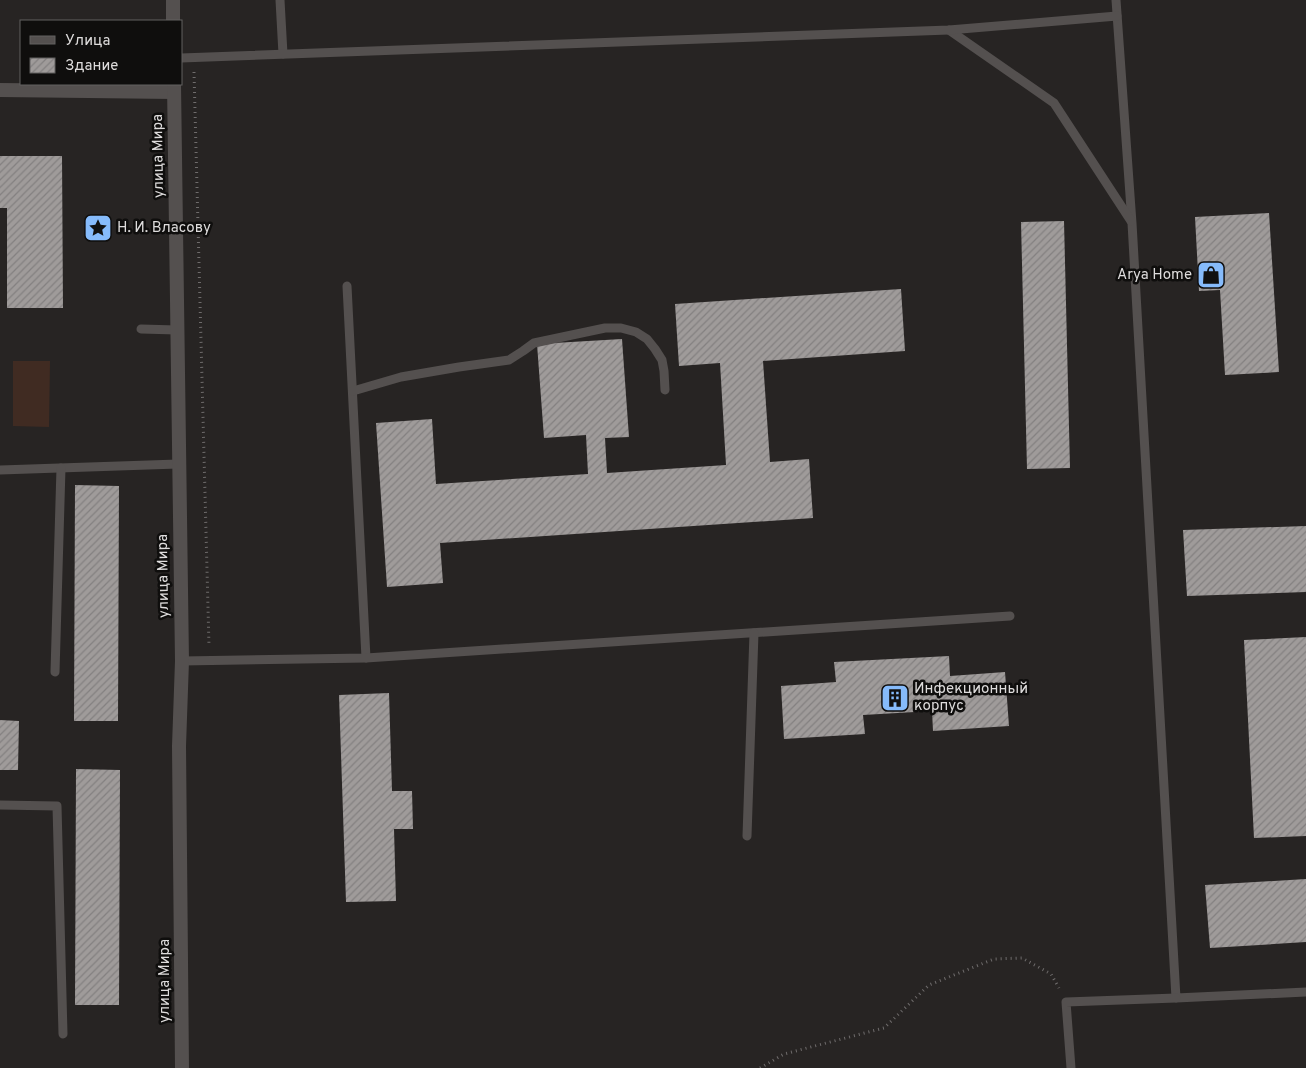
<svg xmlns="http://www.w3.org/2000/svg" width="1306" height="1068" font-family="Overpass,sans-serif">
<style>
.park{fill:#402b22}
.building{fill:url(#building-hatch)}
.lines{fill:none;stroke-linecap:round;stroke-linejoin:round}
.path{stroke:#6f6c6c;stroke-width:3;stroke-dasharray:1 4;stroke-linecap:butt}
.service{stroke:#54504f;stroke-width:9}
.minor{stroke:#54504f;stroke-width:14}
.tertiary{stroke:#54504f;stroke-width:14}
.labels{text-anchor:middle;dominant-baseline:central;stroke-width:5;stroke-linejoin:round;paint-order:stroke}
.street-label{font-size:15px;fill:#dedcdc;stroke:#0f0e0d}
.poi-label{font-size:15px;fill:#dedcdc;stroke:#0f0e0d;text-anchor:start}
</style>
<defs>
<pattern id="building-hatch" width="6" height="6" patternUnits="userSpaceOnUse" patternTransform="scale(1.25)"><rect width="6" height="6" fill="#9f9b9a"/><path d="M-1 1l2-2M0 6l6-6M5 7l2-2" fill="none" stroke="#838080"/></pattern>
</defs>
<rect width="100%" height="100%" fill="#272423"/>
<polygon class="park" points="13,361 50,361 49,427 13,426"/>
<g class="building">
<polygon points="0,156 62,156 63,308 7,308 7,208 0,208"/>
<polygon points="1269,213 1279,372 1225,375 1220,290 1199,291 1195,217"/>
<polygon points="1064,221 1070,468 1027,469 1021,222"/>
<polygon points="901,289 905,351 763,361 770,462 809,459 813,518 440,543 443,583 387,587 376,423 432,419 436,484 588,474 586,435 544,438 537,344 622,339 629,437 605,438 607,473 726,465 720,363 679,366 675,304"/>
<polygon points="75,485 119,486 118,721 74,721"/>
<polygon points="1306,526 1306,592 1187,596 1183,530"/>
<polygon points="1306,637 1306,836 1254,838 1244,640"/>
<polygon points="949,656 950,676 1005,672 1009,726 933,731 932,711 863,715 865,734 784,739 781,686 836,682 834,662"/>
<polygon points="389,693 392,791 412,791 413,829 394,829 396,901 346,902 339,695"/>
<polygon points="0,720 19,721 18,770 0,770"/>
<polygon points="76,769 120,770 119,1005 75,1005"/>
<polygon points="1306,879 1306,942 1210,948 1205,885"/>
</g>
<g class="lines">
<g class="path">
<polyline points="194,72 209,646"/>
<polyline points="760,1068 784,1054 884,1028 929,985 994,959 1022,958 1051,974 1059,988"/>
</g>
<g class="service">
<polyline points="280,0 283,54"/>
<polyline points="1116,0 1132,223 1176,998 1306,992"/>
<polyline points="949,30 1054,103 1131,221"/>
<polyline points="181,58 949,30 1117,16"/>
<polyline points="347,286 366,658"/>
<polyline points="141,329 177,330"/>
<polyline points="353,391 401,377 459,367 509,360 523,351 534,343 605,328 621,328 636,332 647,339 655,349 662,360 664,371 665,390"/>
<polyline points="0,470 178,464"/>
<polyline points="182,661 366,658 1010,616"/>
<polyline points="55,672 61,468"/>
<polyline points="0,805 57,806 63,1034"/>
<polyline points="747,836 754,633"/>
<polyline points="1071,1068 1066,1002 1176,998"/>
</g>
<polyline class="minor" points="0,90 174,92"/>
<g class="tertiary">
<polyline points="173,0 173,21"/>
<polyline points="174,84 182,661 179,746 182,1068"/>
</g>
</g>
<defs>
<symbol id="sight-square" viewBox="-11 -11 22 22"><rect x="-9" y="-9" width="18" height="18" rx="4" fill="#86bbfb" stroke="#0f0e0d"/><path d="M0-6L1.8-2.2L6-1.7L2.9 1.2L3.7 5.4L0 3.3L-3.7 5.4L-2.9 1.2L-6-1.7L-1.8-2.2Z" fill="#111"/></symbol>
<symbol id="shop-square" viewBox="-11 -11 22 22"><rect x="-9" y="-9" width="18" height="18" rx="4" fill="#86bbfb" stroke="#0f0e0d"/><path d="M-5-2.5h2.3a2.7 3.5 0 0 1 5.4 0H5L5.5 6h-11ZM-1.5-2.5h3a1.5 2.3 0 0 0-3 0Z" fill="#111"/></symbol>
<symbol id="building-square" viewBox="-11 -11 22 22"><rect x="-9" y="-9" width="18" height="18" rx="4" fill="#86bbfb" stroke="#0f0e0d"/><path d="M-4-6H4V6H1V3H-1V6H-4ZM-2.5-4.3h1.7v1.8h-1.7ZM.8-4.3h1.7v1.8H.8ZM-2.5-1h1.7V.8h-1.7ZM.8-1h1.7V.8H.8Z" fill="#111"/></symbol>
</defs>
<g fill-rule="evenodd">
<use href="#sight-square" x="82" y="212" width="32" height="32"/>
<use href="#shop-square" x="1195" y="259" width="32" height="32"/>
<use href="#building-square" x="879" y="682" width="32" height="32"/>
</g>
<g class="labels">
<g class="street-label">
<text transform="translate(159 156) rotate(-91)">улица Мира</text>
<text transform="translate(164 576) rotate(-91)">улица Мира</text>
<text transform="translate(165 981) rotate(-90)">улица Мира</text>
</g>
<g class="poi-label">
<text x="117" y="228">Н. И. Власову</text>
<text x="1192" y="275" text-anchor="end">Arya Home</text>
<text x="914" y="689">Инфекционный<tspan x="914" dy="17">корпус</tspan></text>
</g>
</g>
<rect x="20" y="20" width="162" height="65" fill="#0f0e0d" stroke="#626060"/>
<rect x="30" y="36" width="25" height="8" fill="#54504f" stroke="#626060"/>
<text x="65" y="45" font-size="15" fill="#dedcdc">Улица</text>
<rect x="30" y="58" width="25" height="15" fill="url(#building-hatch)" stroke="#626060"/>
<text x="65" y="70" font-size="15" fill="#dedcdc">Здание</text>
</svg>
